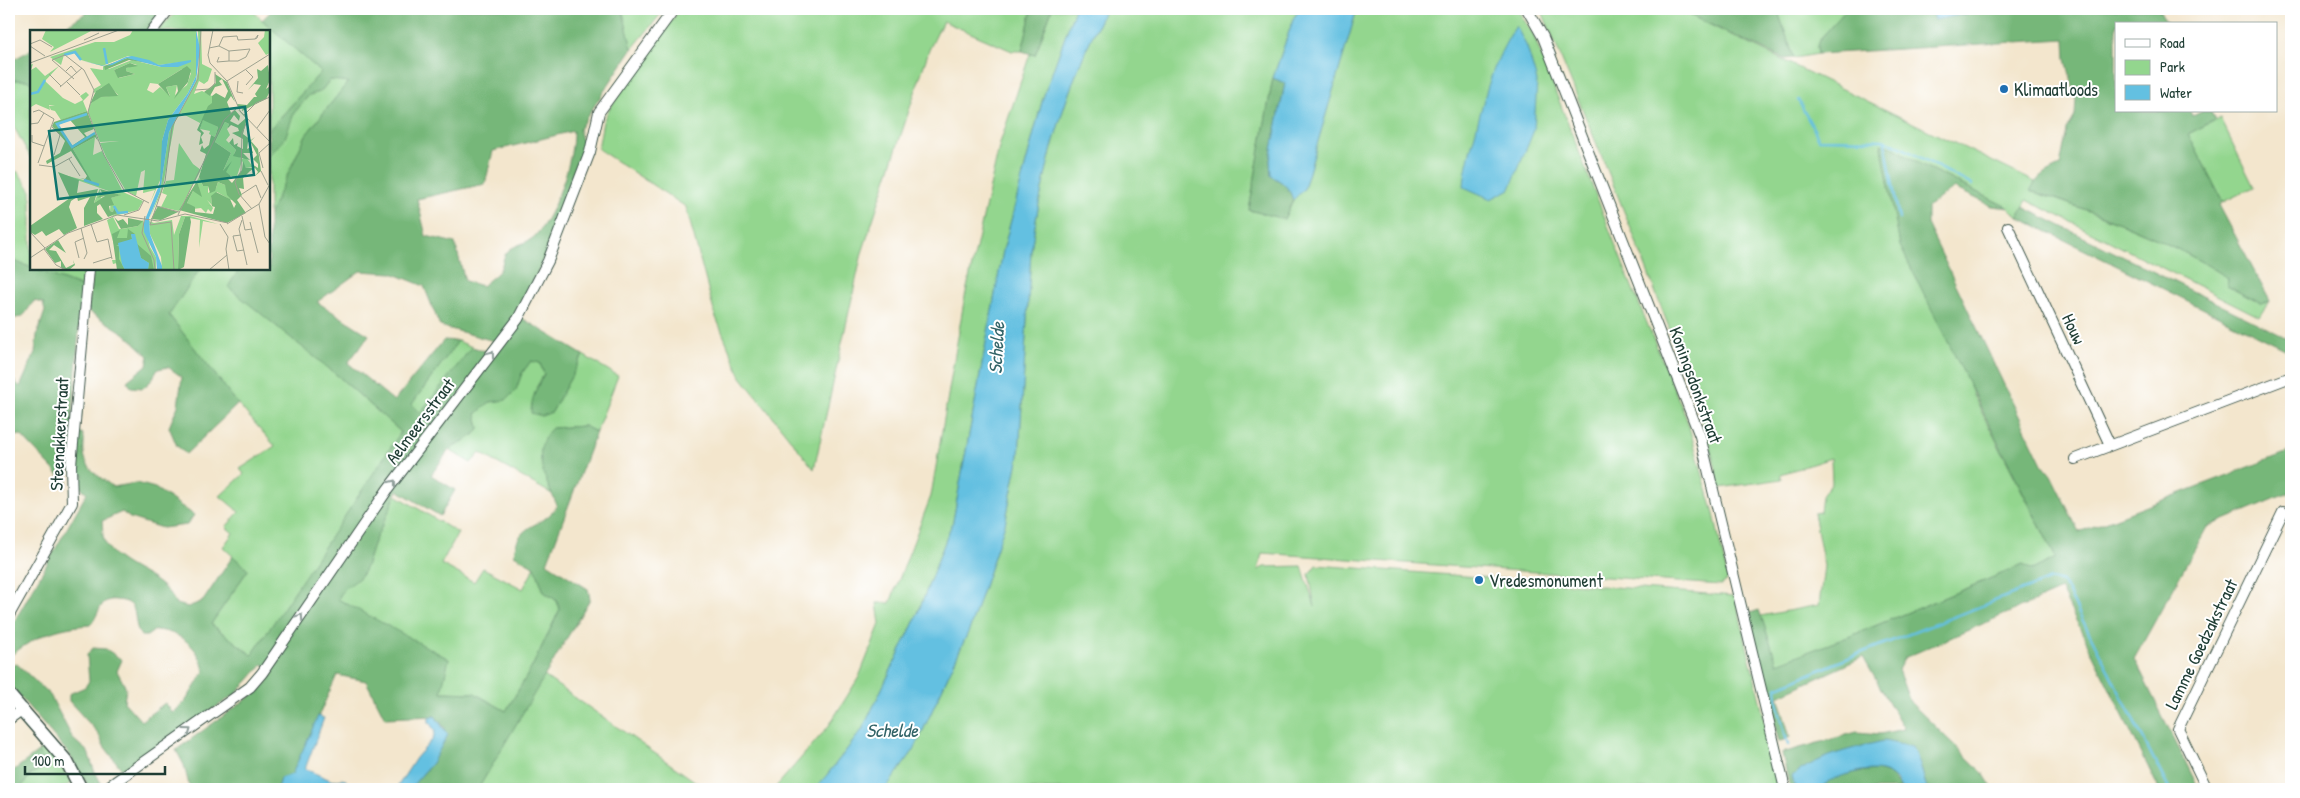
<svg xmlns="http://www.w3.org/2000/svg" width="2300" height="798" font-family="'Patrick Hand',sans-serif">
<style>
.green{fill:#93d68e;stroke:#598a61}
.forest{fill:#76b779;stroke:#4a7a56;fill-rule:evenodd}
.water{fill:#63c0e1;stroke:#417e8a}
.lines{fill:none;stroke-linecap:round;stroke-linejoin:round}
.stream{stroke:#63c0e1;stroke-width:2.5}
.minor-casing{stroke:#3f564b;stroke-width:12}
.major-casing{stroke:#3f564b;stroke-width:15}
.minor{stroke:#fff;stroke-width:10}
.major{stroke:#fff;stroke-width:12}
.oneway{stroke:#8f9e9a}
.poi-dot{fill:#1f6fb2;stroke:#fff;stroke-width:2}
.labels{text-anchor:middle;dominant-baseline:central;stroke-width:4;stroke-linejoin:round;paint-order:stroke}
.poi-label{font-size:18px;fill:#1f3d34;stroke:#fff;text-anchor:start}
.street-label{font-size:18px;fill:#1f3d34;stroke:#fff}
.water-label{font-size:19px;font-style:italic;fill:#336468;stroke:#fff}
.inset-river{fill:none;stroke:#63c0e1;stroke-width:2.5}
.inset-road{fill:none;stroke:#9ea290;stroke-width:1}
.view{fill:#0f766e;fill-opacity:0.15;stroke:#0f766e;stroke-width:2.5}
.inset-edge{fill:none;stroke:#1f3d34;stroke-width:2.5}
</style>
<rect width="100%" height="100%" fill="#fff"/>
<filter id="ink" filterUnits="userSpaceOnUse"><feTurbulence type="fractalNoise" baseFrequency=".02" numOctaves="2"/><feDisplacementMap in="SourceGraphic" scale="10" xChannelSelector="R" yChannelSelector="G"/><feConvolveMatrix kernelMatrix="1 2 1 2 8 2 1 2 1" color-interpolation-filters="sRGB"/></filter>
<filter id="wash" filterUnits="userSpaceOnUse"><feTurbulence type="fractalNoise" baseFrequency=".0096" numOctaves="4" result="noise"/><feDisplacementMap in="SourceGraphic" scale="20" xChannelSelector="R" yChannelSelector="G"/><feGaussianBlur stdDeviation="1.12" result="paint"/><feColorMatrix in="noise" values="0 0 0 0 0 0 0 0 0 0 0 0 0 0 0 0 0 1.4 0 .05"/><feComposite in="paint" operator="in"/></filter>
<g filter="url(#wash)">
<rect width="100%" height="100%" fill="#f3e6cd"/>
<g class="green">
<polygon points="179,9 250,9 321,72 269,130 269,31 158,31"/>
<polygon points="622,9 665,9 632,49"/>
<polygon points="680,9 1032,9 1022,51 1012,51 943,21 929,50 862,253 814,469 741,377 715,315 686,207 598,149 603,121 609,109"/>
<polygon points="1052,9 1075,9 1043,98 1003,251 953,521 916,618 862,730 816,789 774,789 828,727 859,677 880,624 877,603 890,603 931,496 964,301 1000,143 1030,54 1035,55"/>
<path d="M 1106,9 L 1301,9 L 1294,17 L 1273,78 L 1249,210 L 1284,219 L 1293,200 L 1304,189 L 1357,9 L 1517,9 L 1533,34 L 1628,277 L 1687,420 L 1714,514 L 1728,580 L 1721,585 L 1262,553 L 1258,570 L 1264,567 L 1302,566 L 1315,607 L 1309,574 L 1316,565 L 1735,596 L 1781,789 L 885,789 L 914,750 L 970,628 L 1005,524 L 1019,455 L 1031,251 C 1043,168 1066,83 1106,9 Z"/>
<path d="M 1541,9 L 1677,9 L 2035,182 L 2031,191 C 2095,212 2172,241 2228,278 L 2227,286 L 2262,304 L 2270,301 L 2260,317 L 2027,200 L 2018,217 L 2009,208 L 1916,162 L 1893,147 L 1973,395 L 2056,558 L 2032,570 L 2023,565 L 1848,637 L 1777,664 L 1761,616 L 1819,605 L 1824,566 L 1814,513 L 1820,512 L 1822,496 L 1832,482 L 1831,458 L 1781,474 L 1782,479 L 1720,488 C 1708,427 1685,370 1663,312 C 1625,210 1582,109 1541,9 Z"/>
<polygon points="1777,9 1847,9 1819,40 1817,46 1818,54 1794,58"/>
<polygon points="9,80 27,80 31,83 31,158 9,118"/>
<polygon points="330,80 349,81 306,135 269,215 269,156 276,147 294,113 309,95 320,92"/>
<polygon points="2220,118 2254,187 2223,202 2188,134"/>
<polygon points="9,171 18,172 31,191 31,268 9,259"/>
<polygon points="34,269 84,269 82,287"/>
<polygon points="200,269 239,269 229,287 338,376 401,432 352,509 252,655 211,624 248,570 223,547 233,533 226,527 239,512 220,496 244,474 240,469 275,446 238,404 169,315"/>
<polygon points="458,341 472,347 421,413 411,405"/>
<path d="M 583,355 L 618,376 L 596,432 L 584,426 L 553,428 C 532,447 542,472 552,494 L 480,453 L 471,463 L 449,450 L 475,434 L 479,428 L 476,414 L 490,402 L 506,400 L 515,390 L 522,373 L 531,361 L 540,363 L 544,374 L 536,388 L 552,412 Z"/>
<polygon points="396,495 458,533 441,564 474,582 483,568 523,589 535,567 544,592 556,600 560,609 532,667 506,711 474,693 441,692 338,599 344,588 359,577 367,564 374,542"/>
<polygon points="544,676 706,789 478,789"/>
<polygon points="46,745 72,783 59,789 20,789 31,774 50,764 38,752"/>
</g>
<g class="forest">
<polygon points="92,9 165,9 147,31 58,31"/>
<path d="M 273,9 L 622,9 L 632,49 L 579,129 L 584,147 L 541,267 L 515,314 L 583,355 L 552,412 L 542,416 L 531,413 C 531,398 537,387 544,374 L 540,363 L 531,361 L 522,373 L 516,390 L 506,400 L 490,402 L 476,414 L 479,428 L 475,434 L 449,450 L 431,475 L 455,490 L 440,516 L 397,490 C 391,508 383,524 375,540 C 369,552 369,566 360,577 C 351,586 346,584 338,599 L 449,659 L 441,692 L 474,693 L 506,711 L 532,667 L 560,609 L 556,600 L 544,592 L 535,567 L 514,555 C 517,520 545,529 557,505 C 546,481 529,450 552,428 L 584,426 L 596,432 L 547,563 L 588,589 L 590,599 L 478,789 L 416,789 L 413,785 L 432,763 L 445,728 L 435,716 L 385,718 L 366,681 L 337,675 L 292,775 L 280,778 L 277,789 L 190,789 L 184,765 L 176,750 L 262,688 L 274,672 L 263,664 L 236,694 L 156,747 L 123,771 L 104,746 L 98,733 L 69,701 L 69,694 L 85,687 L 89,681 L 87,655 L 93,648 L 106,649 L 122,660 L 117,671 L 126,688 L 124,702 L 141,721 L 165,703 L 173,713 L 185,702 L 204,672 C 201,648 180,631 155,630 L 147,636 L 141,636 C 130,620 143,601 116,600 C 111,599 104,601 102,605 C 97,612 96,619 90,625 C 56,627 35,636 9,657 L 9,631 L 87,493 L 77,484 L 84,475 L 80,475 L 68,467 L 67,484 L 21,435 L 9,437 L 9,375 L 20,387 L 35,353 L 37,335 L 45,311 L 43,303 L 34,301 C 23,315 28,317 9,319 L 9,259 L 82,287 L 71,438 L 75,438 L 79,433 L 82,433 C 86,440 83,445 84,452 C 85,470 101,477 113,487 L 137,483 L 155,488 L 194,515 L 187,525 L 162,528 L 130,518 L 122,512 L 102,521 C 103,526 102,535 104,540 C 116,570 161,571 176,604 L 188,607 L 203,601 L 233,556 L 248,570 L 211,624 L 252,655 L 401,432 L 338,376 L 228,287 L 239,269 L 269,269 L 269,215 L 306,135 L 348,82 L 330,80 L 320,92 L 309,95 L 294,113 L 285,138 L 269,156 L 269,130 L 321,72 L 262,20 ZM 573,131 C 574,159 555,214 536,235 C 529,243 517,244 509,250 C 502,256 504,264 499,271 C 495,276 487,281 482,286 L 465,281 L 455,243 L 426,236 L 417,199 L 485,184 L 493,151 ZM 360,271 L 392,273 L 424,286 L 440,326 L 494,341 L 486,351 L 472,347 L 420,413 L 412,404 L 458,341 L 444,340 L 394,401 L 348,363 L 369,335 L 317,302 Z"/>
<polygon points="1032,9 1052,9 1035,55 1022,51"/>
<polygon points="1677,9 1777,9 1794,58 1784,59"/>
<path d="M 1847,9 L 1931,9 L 1934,19 L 1992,9 L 2159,9 L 2167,24 L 2116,24 L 2116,111 L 2191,111 L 2193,116 L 2203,111 L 2211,111 L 2215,120 L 2188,134 L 2223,202 L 2219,205 L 2270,301 L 2262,304 L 2227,286 L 2228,278 C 2172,241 2095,211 2030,191 C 2037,177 2046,172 2060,166 L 2067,130 L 2075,116 L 2076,99 L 2066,59 L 2065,39 L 1818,54 L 1817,46 L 1819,40 Z"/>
<polygon points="31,50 31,83 27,80 9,80 9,62"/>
<path d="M 1273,78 L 1285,83 L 1270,160 L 1271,176 C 1283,182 1289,187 1293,200 L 1284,219 L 1249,210 Z"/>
<polygon points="1881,144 1893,147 1916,162 2009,208 1992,206 1954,188 1927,207 1927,224 2042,464 2051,475 2079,532 2291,451 2291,492 2207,527 2134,659 2199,789 2159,789 2061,590 1904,658 1898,670 1910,702 1983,773 1993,789 1927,789 1920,764 1792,776 1795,789 1790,789 1782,753 1857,732 1880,734 1904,729 1863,657 1778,696 1790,737 1779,742 1747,614 1759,610 1777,663 1848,637 2023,565 2032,570 2056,558 1900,246"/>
<polygon points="2023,207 2291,340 2291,352 2018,217"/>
<polygon points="92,269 200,269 169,315 238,404 186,454 177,446 169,427 178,406 182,377 168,367 158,369 151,381 143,388 131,387 127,381 147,365 149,356 124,333 88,311"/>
<polygon points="17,664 50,695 73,739 88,752 94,770 102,785 96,789 90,789 69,754 9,684 9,666"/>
<polygon points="38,752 50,764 31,774 20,789 9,789 9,774"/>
<path d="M 1877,770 L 1890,774 L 1901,789 L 1822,789 C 1830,774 1861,771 1877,770 Z"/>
</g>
<g class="water">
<path d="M 1075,9 L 1106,9 C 1066,83 1043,168 1031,251 L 1019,455 L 1005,524 L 970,628 L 914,750 L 885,789 L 816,789 L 862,730 L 916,618 L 953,521 L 1003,251 L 1043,98 Z"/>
<path d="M 1301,9 L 1357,9 L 1304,189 L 1293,200 C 1289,187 1283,182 1271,176 L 1270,160 L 1285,83 L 1273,78 L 1294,17 Z"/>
<polygon points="1931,9 1992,9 1934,20"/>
<path d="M 1516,26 L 1527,47 L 1537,81 L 1534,130 L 1510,189 L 1491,199 L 1464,187 C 1465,168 1470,152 1475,134 C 1485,94 1493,61 1516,26 Z"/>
<polygon points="318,716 324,718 305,769 333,781 341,779 346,780 347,789 277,789 280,778 292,774"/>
<polygon points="435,716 448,735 432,763 413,785 416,789 396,789 416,758 433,739 435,731 429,722 429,718"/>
<path d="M 1884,741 L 1913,747 L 1920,764 L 1927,789 L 1901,789 C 1892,764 1865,769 1845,775 C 1836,778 1826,781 1822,789 L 1795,789 L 1792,776 C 1819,756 1852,748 1884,741 Z"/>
</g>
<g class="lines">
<g class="stream">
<polyline points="1798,100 1819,139 1882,140 1895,144 1972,185"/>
<polyline points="1885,142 1899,219"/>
<polyline points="1788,745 1777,703 1776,688 1858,654 2051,579 2063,582 2169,789"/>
</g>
</g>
</g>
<g filter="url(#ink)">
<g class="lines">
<defs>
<g id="minor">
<polyline points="1527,9 1543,37 1700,436 1785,789"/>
<polyline points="152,31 169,9"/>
<polyline points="2008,227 2110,445"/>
<polyline points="2075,459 2291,377"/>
<polyline points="9,615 72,503 71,465 89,269"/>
<polyline points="9,719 23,709"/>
<polyline points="105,789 250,687 262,673 388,489 518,319 548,261 590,152 599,112 674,9"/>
<polyline points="2207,789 2178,729 2283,512"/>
</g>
<polyline id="major" points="9,695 67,762 81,789"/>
</defs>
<use href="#minor" class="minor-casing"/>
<use href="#major" class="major-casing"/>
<use href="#minor" class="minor"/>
<use href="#major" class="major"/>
</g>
<defs><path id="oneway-chevron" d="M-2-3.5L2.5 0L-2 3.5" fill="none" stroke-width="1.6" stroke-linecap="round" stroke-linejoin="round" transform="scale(1.25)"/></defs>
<g class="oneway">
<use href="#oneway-chevron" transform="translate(491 354) rotate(-53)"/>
<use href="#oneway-chevron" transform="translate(393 483) rotate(-52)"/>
<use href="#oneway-chevron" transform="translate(300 617) rotate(-56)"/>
<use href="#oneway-chevron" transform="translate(188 731) rotate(-36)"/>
</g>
</g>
<g class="poi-dot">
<circle cx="2004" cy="89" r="5"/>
<circle cx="1479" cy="580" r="5"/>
</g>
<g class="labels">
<g class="poi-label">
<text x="2014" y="89">Klimaatloods</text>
<text x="1489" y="580">Vredesmonument</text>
</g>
<g class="street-label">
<text transform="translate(2074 329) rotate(65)">Houw</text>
<text transform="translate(1696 385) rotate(70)">Koningsdonkstraat</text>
<text transform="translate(420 421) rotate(-53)">Aelmeersstraat</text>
<text transform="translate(59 434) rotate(-87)">Steenakkerstraat</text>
<text transform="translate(2201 644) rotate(-64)">Lamme Goedzakstraat</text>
</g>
<g class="water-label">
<text transform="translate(996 348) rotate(-87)">Schelde</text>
<text x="892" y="730">Schelde</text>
</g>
</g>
<g transform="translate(30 30)">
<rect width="240" height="240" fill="#f3e6cd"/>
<path d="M 16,0 L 63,0 L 20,22 L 24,17 L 12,9 ZM 103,0 L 166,0 L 167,6 L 166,46 L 158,63 L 138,90 L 132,111 L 132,146 L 120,173 L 125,160 L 113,163 L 115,140 L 111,142 L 106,166 L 96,161 L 76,127 L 70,113 L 89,111 L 70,112 L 58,82 L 60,74 L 70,67 L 88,65 L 80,56 L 72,57 L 64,63 L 64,59 L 71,55 L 60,38 L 73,40 L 73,36 L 79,39 L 102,30 L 131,37 L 161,31 L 129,35 L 98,26 L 72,36 L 51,30 L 43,22 L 34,25 L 31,35 L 20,27 L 65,12 L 84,12 L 100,5 ZM 100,33 L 107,35 L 96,38 L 96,41 L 105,44 L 89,48 L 84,40 ZM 152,39 L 161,43 L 157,55 L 145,65 L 147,55 L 136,57 L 140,66 L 130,57 L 123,63 L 117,60 L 120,53 L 128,54 ZM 168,0 L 171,0 L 172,34 L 182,39 L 178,51 L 174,54 L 169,51 L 164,64 L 172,61 L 182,66 L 183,73 L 170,93 L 151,83 L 145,91 L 132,161 L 119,189 L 130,162 L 139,102 L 166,51 L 169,37 ZM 235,0 L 240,0 L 240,23 L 236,25 L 228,13 L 234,7 ZM 3,34 L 1,40 L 6,37 L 15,46 L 29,36 L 15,51 L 33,68 L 45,74 L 53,70 L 50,66 L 56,62 L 59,65 L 53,71 L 57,81 L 31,90 L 25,81 L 21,80 L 19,76 L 25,75 L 19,75 L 20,80 L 6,74 L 1,77 L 0,35 ZM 173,89 L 188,97 L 185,107 L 179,104 L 180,101 L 170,99 ZM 195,92 L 199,94 L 197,99 L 200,105 L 196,110 L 206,120 L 204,124 L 213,129 L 215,126 L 223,137 L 216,138 L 212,131 L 206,149 L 193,141 L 201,123 L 185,112 ZM 65,107 L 63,125 L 72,121 L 93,162 L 113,171 L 108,180 L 80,187 L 87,183 L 84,177 L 83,182 L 80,181 L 81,168 L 90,165 L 70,158 L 71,168 L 76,166 L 64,173 L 70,158 L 27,143 L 61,152 L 43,119 ZM 149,113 L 163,134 L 171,140 L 149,181 L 131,177 L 137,165 L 132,163 L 136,151 L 144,150 ZM 169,147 L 173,156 L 178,156 L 178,163 L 186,158 L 188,152 L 195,155 L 204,169 L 201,170 L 187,162 L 181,167 L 182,175 L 177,170 L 183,178 L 181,182 L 178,179 L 176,183 L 171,178 L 163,179 L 157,173 L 163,161 L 170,163 L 167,151 ZM 151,186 L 160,186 L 188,194 L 173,191 L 169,218 L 170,190 L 155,187 L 149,204 L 148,240 L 132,240 L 131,227 L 120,204 L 119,191 L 124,193 L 142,190 L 144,205 ZM 83,187 L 89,199 L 92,199 L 108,196 L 113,190 L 120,217 L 126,227 L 126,240 L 87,240 L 87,233 L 83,234 L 82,230 L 87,230 L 86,222 L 77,190 Z" fill="#93d68e" fill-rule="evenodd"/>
<path d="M 97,28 L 110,29 L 124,34 L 99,30 L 75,40 L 74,36 ZM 100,33 L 108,36 L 96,38 L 96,41 L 105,44 L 88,48 L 84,40 ZM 238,35 L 240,50 L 236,59 L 240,56 L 240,61 L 236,69 L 212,81 L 213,77 L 209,79 L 207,74 L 217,75 L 224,67 L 227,67 L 225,64 L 231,55 L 224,54 L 218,60 L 228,48 L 227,39 L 231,41 ZM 157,36 L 161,40 L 158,52 L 144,69 L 148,61 L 147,55 L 136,57 L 140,67 L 128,54 ZM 185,44 L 197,52 L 205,72 L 201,66 L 197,72 L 201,83 L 205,80 L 210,86 L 209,91 L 204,85 L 200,91 L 208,95 L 216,88 L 207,79 L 217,88 L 213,104 L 221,110 L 225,107 L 221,111 L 228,119 L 231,141 L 225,146 L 228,142 L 225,138 L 220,141 L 213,148 L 214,159 L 209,158 L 212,165 L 207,170 L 216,183 L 197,193 L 149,180 L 167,151 L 172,167 L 163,161 L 157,173 L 165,177 L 165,182 L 183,184 L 185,177 L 177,175 L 182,176 L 181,166 L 186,162 L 200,169 L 204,178 L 206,174 L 197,165 L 195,155 L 188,152 L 185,161 L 180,163 L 178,156 L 173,156 L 169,147 L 176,124 L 170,121 L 172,115 L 174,119 L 179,115 L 181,105 L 185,107 L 188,97 L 173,90 L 170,99 L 174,103 L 171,107 L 173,113 L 169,115 L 171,103 L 167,100 L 178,76 L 182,73 L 182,66 L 186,63 L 195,68 L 198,61 L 192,49 L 189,51 L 192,55 L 185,57 L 180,66 L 174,62 L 186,53 ZM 195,92 L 199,94 L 197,99 L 201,95 L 208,98 L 209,101 L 202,103 L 213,109 L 213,119 L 207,116 L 208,113 L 204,115 L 203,108 L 199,113 L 206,120 L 203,126 L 220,130 L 213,123 L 223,123 L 221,117 L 217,119 L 218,112 L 221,113 L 227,125 L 223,129 L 228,134 L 228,138 L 222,134 L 223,138 L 216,138 L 213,131 L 212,140 L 202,153 L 198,149 L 201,146 L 196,142 L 202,131 L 193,141 L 201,123 L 185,112 ZM 79,53 L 88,66 L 71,67 L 60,74 L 66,61 ZM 57,81 L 64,99 L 54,103 L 58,108 L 65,104 L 64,100 L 68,111 L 65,107 L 43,119 L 62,152 L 50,148 L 55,149 L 57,146 L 41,121 L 17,134 L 16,131 L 30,123 L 35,111 L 22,96 L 24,92 ZM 40,90 L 55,107 L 42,116 L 28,95 ZM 28,142 L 49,150 L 47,163 L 68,159 L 64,173 L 75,166 L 67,168 L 72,163 L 70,159 L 91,165 L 81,168 L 84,175 L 79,176 L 80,181 L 83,182 L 84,177 L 88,183 L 78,187 L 70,174 L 67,176 L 67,183 L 73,189 L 54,196 L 54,178 L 60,167 L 48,171 L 47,167 L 41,171 L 39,177 L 47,198 L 34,205 L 29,199 L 16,206 L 12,201 L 5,205 L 0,202 L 0,196 L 40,168 ZM 128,176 L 148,182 L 131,190 L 121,189 ZM 84,187 L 88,191 L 93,189 L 98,195 L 98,188 L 113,191 L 108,196 L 91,199 ZM 155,187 L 160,187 L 161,192 L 154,237 L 148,240 L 149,204 ZM 98,199 L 105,204 L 101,205 L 102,209 L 86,216 L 89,216 L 89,229 L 95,240 L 87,240 L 82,204 L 90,200 L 87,208 L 97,208 ZM 28,210 L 36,223 L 24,215 L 19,220 L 26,221 L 36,238 L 44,234 L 43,230 L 45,235 L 39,240 L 31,238 L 31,231 L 25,233 L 15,219 ZM 106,213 L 121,226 L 124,240 L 118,240 L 119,233 L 111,228 Z" fill="#76b779" fill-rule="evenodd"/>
<path d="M 166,0 L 170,19 L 166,51 L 139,102 L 130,162 L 119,188 L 120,204 L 132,236 L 132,240 L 127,240 L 126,227 L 114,202 L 114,192 L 130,153 L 132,111 L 138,90 L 158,63 L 166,46 ZM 102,26 L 119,30 L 129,35 L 161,30 L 161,32 L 148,37 L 131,37 L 97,28 L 82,35 L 74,36 L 52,31 L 76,36 L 96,27 ZM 101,204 L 105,204 L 111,228 L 119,233 L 118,240 L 95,240 L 92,234 L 88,213 L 102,209 Z" fill="#63c0e1"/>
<path class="inset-river" d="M 74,18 L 77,34M 34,25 L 45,22 L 51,30M 0,64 L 8,62 L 15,50M 57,84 L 27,94 L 42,117 L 65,103M 54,150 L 69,155M 84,176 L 88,183 L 98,182"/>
<path class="inset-road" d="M 183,0 L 178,25 L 180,33 L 197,51 L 210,81 L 240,112M 54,10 L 69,3M 208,10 L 225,9 L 228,5 L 227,8 L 225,9M 0,14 L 10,10 L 22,17M 0,16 L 15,26M 189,16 L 199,21 L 220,19 L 216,27 L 208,31 L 199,31 L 199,21M 179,18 L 189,16 L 193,7 L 207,6 L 208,10M 189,27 L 187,32 L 199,31M 22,30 L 35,25 L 54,40 L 64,60 L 58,82 L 74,125 L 94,160 L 119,173M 22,30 L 44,49M 0,33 L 89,0M 36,41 L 41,36 L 47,43M 19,44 L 31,56M 36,51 L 50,65M 197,51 L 240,24M 208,51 L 207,62 L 213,63M 216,55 L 223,47 L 216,40M 30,57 L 52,38M 165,60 L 180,59 L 185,53 L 185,42M 3,82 L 9,80 L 24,89 L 8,133M 214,85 L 226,73 L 240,67M 218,89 L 212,103 L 211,141 L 205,152 L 209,164 L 222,179M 0,94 L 8,93 L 14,83M 22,97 L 30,105 L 24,125M 227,98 L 240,80M 2,105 L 2,112 L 14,116M 39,129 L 50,146M 9,135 L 24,137 L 42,127M 233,138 L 229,123 L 240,113M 231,141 L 238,155M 212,164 L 226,155 L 231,168M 229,174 L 235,207 L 240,214M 126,176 L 149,182M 94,185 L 109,180 L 114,170M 148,185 L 194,90 L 208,77M 115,186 L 112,203 L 124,230 L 125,240M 212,186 L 215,200 L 222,199M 212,190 L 209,199 L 217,235M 141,192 L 120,195 L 135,151 L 142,97 L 168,49 L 171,0M 141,192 L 144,240M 220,192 L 228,223M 61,194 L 67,212 L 78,209 L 82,229M 190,194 L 198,207 L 196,219 L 199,240M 197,194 L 229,174 L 240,154M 51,198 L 57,223 L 54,229M 0,202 L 15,218M 211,205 L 203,206 L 207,221 L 214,220M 14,219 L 26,235 L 36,240M 0,228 L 38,203 L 87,185 L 128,191 L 155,184 L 198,193M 49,228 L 45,212 L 54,208M 63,233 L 82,227M 179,240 L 197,225"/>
<path class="view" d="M 215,77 L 224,145 L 28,169 L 19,101 Z"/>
<rect width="240" height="240" class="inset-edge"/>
</g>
<rect width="2300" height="798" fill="none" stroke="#fff" stroke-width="30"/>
<rect x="2115" y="22" width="162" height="90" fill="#ffffff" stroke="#a5b1ae"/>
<rect x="2125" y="39" width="25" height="8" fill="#ffffff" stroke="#a5b1ae"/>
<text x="2160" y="48" font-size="15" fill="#1f3d34">Road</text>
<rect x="2125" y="60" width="25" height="15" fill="#93d68e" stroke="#a5b1ae"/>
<text x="2160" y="72" font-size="15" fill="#1f3d34">Park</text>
<rect x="2125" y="85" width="25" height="15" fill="#63c0e1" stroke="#a5b1ae"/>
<text x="2160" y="98" font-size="15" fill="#1f3d34">Water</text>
<path d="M25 766v8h140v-8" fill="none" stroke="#1f3d34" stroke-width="2.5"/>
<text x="32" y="766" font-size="15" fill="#1f3d34" stroke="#ffffff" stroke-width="4" paint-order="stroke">100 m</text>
</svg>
